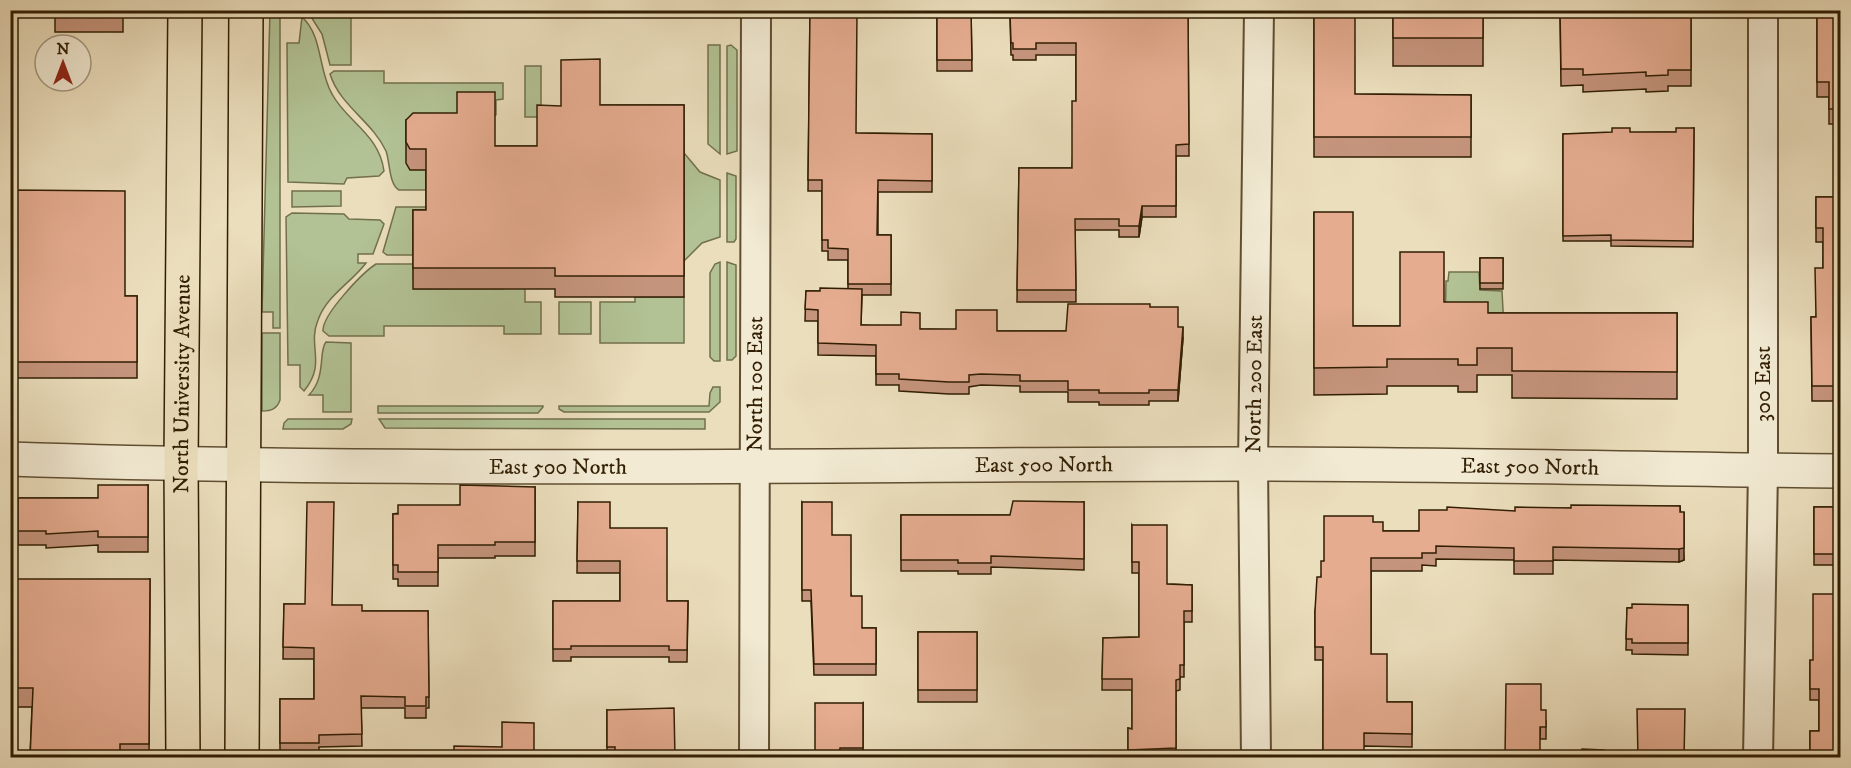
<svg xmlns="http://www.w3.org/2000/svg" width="1851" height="768" font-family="'IM FELL DW Pica',serif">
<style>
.green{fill:#b2c294;stroke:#72704c;stroke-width:1.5}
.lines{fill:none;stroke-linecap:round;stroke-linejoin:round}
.minor-casing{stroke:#604e31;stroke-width:32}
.tertiary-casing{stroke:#604e31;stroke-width:36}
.trunk-casing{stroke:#311e03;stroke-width:36}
.minor{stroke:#f2ead3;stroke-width:28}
.tertiary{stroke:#f2ead3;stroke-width:33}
.trunk{stroke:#ebdebc;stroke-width:33}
.wall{fill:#c5947c;stroke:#311e03;stroke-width:1.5}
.shaded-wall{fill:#a07865;stroke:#311e03;stroke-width:1.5}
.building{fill:#e5ac90;stroke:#311e03;stroke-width:1.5}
.labels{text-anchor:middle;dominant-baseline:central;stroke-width:4.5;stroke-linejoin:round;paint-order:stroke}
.street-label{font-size:22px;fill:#311e03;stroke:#f2ead3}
</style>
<rect width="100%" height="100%" fill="#ebdebc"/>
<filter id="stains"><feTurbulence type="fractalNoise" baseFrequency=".00333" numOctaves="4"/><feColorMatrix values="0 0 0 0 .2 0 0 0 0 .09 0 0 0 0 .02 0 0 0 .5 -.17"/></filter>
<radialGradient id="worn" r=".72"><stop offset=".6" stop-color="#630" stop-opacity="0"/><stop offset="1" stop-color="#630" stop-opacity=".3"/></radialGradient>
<g class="green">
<polygon points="270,11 280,11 280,328 273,328 273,312 262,312"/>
<polygon points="351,11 351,65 330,65 322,34 308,12"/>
<path d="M 302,17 C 323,36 318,70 332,94 C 347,122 379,134 384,171 L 379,176 L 347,178 L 344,184 L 288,182 L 287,43 L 299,43 Z"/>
<polygon points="720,45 720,154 708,144 708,45"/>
<polygon points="731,45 737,50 737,151 727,154 727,46"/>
<rect x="525" y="66" width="16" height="51"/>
<path d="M 334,71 L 384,71 L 384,83 L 503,83 L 503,99 L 496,100 L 496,115 L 426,170 L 426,190 L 399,190 C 389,185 390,162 386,151 C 372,121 340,106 330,74 Z"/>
<polygon points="684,153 700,172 720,180 720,237 702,243 684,261"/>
<polygon points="727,173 736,176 736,239 734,242 727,242"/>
<polygon points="292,191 341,191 341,206 292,207"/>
<polygon points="396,207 426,207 426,231 413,232 413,255 387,255 383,252"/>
<path d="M 292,213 L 344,214 L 349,219 L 380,220 L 384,224 L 373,254 L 358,254 L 358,263 L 366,263 C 351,283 327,295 318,320 C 307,347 327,363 304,391 L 300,387 L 300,365 L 288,365 L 286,217 Z"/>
<path d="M 525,257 L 525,302 L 541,302 L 541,334 L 504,334 L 504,326 L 384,326 L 384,336 L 329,336 L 323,331 C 322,315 362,273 376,264 L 413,264 L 414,289 L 503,289 Z"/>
<polygon points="720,262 720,361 714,361 710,357 710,273 715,264"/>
<polygon points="727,262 736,265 736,356 732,360 727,360"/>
<polygon points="1449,272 1479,272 1480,290 1502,291 1504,328 1445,334 1446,281 1448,281"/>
<polygon points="635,297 684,297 684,343 600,343 600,302 635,302"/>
<rect x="559" y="302" width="32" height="32"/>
<path d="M 262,333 L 280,333 L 280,400 C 277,409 271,411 262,411 Z"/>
<path d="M 326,342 L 351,343 L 351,412 L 323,412 L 323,395 L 309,395 C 327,376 318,351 326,342 Z"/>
<polygon points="713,387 720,387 720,402 709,412 564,412 559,409 559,406 709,406 710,393"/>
<polygon points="378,406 543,406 543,407 538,413 378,413"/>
<polygon points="288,419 352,419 351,424 343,429 283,429 284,423"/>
<polygon points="379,419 705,419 705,429 385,428"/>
</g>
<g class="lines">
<defs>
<g id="minor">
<path id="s1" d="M 754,758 L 756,10"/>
<path id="s2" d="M 1256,758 L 1253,464 L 1259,10"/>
<polyline points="1758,758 1763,470 1763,10"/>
</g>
<g id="tertiary">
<path id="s3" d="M 10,459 C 424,473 838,464 1252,464 C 1448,464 1644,469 1840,471"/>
</g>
<g id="trunk">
<path id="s4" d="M 183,758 L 181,464 L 185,10"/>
<polyline points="242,758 246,10"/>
</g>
</defs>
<use href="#minor" class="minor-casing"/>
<use href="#tertiary" class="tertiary-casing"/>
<use href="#trunk" class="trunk-casing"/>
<use href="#minor" class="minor"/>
<use href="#tertiary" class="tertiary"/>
<use href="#trunk" class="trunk"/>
</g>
<g class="wall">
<rect x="55" y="10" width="68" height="22"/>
<polygon points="810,10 856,133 932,134 932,192 878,192 878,235 891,235 891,295 862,295 861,325 920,329 997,331 1066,331 1150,307 1178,327 1183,338 1178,401 1149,401 1149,405 1099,405 1099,402 1068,402 1068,392 1020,392 1020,386 981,385 969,387 969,394 949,394 899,391 899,385 876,385 876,356 818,355 818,321 805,321 806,291 820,291 848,289 848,260 828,260 828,251 822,251 822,191 808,191"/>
<polygon points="937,10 971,10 972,71 937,71"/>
<polygon points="1188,10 1189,156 1176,156 1176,217 1142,217 1139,237 1119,237 1119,230 1075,230 1076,302 1017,302 1019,168 1072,168 1076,101 1076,55 1036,55 1036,60 1013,60 1013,55 1011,55 1010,14"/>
<polygon points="1314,10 1355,94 1471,95 1471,157 1314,157"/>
<rect x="1393" y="10" width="90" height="56"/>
<polygon points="1560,10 1691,10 1691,86 1668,86 1668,91 1646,92 1646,89 1583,92 1583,85 1561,86"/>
<polygon points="1817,10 1840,10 1840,137 1835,137 1835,124 1829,124 1829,97 1817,97"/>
<polygon points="600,105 684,105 684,297 555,297 555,289 413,289 413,210 426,210 426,170 410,170 406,163 406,120 495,146 537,146"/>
<polygon points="1694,128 1693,247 1611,246 1611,241 1563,241 1563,134 1676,132"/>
<polygon points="10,190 125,296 137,296 137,378 10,378"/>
<polygon points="1816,197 1840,197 1840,401 1812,401 1811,317 1816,317 1823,268 1823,242 1816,242"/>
<polygon points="1314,212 1353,326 1400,326 1444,302 1488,313 1677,313 1677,399 1512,398 1512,375 1477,375 1477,392 1458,392 1458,386 1387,386 1387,394 1314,395"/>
<rect x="1480" y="258" width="23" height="31"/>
<polygon points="148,485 148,552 98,552 98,545 46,548 46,545 18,545 18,498 98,498"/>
<polygon points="535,487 535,556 495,556 495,558 438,558 438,586 398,586 398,579 393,579 393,514 460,505"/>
<polygon points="578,502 610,528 667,601 688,601 687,662 669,662 669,657 571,657 571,661 553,661 553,601 620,601 620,573 577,573"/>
<polygon points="802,502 832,535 862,628 876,628 876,675 814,675 811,601 802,601"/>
<polygon points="1084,502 1084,570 991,567 991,574 958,574 958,571 901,571 901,515 1010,515"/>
<polygon points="1680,506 1684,560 1679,562 1553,560 1553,574 1514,574 1514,560 1436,559 1436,566 1422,565 1422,571 1371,571 1371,654 1387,702 1412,702 1412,747 1364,746 1323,751 1323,660 1315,660 1315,611 1324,561 1373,522 1383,531 1419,531 1515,511 1571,508"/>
<rect x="1814" y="507" width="26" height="58"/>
<polygon points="1132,525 1167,584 1192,585 1192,622 1184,622 1184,677 1180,677 1180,690 1176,691 1176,758 1128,758 1128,728 1132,729 1132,690 1102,690 1103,638 1139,637 1139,573 1132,573"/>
<polygon points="150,579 149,758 30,758 32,707 16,707 16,661 10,661 10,616 16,616"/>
<polygon points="284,604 332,605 362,611 428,611 429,708 426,708 426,718 405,718 405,708 361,708 362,746 319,747 319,755 280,755 280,699 314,699 314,659 283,659"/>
<polygon points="1688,605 1688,655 1632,654 1632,650 1626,650 1627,608"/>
<rect x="918" y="632" width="59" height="70"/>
<polygon points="1810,660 1840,758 1810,758 1810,731 1819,731 1819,700 1810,700"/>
<polygon points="863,703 863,758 815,758"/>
<polygon points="607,710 675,758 607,758"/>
<polygon points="1541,710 1546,721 1546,739 1540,739"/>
</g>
<g class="shaded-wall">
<polygon points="1142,206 1142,217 1139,237 1139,226"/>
<polygon points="1183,327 1183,338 1178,401 1178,390"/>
<polygon points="1684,512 1684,560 1679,562 1679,549"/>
</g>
<g class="building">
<rect x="55" y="10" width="68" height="3"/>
<polygon points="810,10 857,10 856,133 932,134 932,181 878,180 877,235 891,235 891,284 848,284 848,249 828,248 828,240 822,240 822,180 808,180"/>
<polygon points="937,10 971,10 972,60 937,60"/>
<polygon points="1076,10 1188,10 1189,144 1176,145 1176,206 1142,206 1139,226 1119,226 1119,219 1075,219 1076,290 1017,290 1019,168 1072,168 1072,101 1076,101 1076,43 1036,43 1036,49 1013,49 1013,43 1011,43 1010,14"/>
<polygon points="1314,10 1355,10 1355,94 1471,95 1471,137 1314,137"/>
<rect x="1393" y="10" width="90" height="28"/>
<polygon points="1560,10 1691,10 1691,70 1668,70 1668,75 1646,76 1646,72 1583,75 1583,69 1561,69"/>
<polygon points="1817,10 1840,10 1840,122 1835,122 1835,109 1829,109 1829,82 1817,82"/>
<polygon points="600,59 600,105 684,105 684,276 555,276 555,268 413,268 413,210 426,210 426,149 410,149 406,142 406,120 413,113 457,113 457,92 495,92 495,146 537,146 537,105 561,106 561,60"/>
<polygon points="1612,128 1630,128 1630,132 1676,132 1676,128 1694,128 1693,241 1611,240 1611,235 1563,236 1563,134 1612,132"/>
<polygon points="10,190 125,191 125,296 137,296 137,362 10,362"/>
<polygon points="1816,197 1840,197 1840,386 1812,386 1811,317 1816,317 1815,268 1823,268 1823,228 1816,228"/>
<polygon points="1314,212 1353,212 1353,326 1400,326 1400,252 1444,252 1444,302 1488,302 1488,313 1677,313 1677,372 1512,371 1512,348 1477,348 1477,365 1458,365 1458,359 1387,359 1387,367 1314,368"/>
<rect x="1480" y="258" width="23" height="25"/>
<polygon points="820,288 862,289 861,325 901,325 901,312 920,313 920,329 956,329 956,310 997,310 997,331 1066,331 1068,304 1150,304 1150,307 1178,307 1178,327 1183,327 1178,390 1149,390 1149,393 1099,393 1099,390 1068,390 1068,381 1020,381 1020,375 981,374 969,375 969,382 949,382 899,379 899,374 876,374 876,345 818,343 818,310 805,309 806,291 820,291"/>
<polygon points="98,485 148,485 148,537 98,537 98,531 46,534 46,531 18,531 18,498 98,498"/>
<polygon points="460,485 535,487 535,542 495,542 495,545 438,545 438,572 398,572 398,565 393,565 393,514 398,514 398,505 460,505"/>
<polygon points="1013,501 1084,502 1084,559 991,556 991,563 958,563 958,560 901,560 901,515 1010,515"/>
<polygon points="307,502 334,502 332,605 362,605 362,611 428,611 429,697 426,697 426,706 405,706 405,697 361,696 362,734 319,735 319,743 280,743 280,699 314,699 314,648 283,647 284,604 305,604"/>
<polygon points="578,502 610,502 610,528 667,528 667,601 688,601 687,650 669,650 669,646 571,646 571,649 553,649 553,601 620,601 620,561 577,561"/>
<polygon points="802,502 832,502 832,535 851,535 851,596 862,596 862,628 876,628 876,664 814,664 811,590 802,590"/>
<polygon points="1571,505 1680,506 1680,512 1684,512 1684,548 1679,549 1553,547 1553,561 1514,561 1514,548 1436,546 1436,553 1422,553 1422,558 1371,558 1371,654 1387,654 1387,702 1412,702 1412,734 1364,733 1364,758 1317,758 1318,751 1323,751 1323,647 1315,647 1315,611 1317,577 1321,577 1321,561 1324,561 1324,516 1373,516 1373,522 1383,522 1383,531 1419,531 1419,510 1447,510 1447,507 1515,511 1515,507 1571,508"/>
<rect x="1814" y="507" width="26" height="47"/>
<polygon points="1132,525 1167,525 1167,584 1192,585 1192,611 1184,611 1184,665 1180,665 1180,679 1176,680 1176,748 1128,750 1128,728 1132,729 1132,679 1102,679 1103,638 1139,637 1139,562 1132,562"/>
<polygon points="16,579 150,579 149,744 120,744 120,758 30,758 33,688 16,688 16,642 10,642 10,616 16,616"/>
<polygon points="1813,594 1840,594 1840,758 1821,758 1821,754 1810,754 1810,731 1819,731 1819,689 1810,689 1810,660 1813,660"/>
<polygon points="1632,604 1688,605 1688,643 1632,643 1632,639 1626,639 1627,608 1632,608"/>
<rect x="918" y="632" width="59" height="58"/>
<polygon points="1506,684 1541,684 1541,710 1546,710 1546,727 1540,727 1540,758 1505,758"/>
<polygon points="815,703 863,703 863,748 840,748 839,758 815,758"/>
<polygon points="674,708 675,758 615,758 615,747 607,747 607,710"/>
<polygon points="1637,709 1685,709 1684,758 1638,758"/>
<polygon points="502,722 534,723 534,758 454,758 454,746 502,747"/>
<polygon points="1582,749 1604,750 1604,758 1582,758"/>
</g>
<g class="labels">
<g class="street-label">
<text stroke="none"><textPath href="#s4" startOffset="374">North University Avenue</textPath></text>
<text stroke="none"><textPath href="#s1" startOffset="374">North 100 East</textPath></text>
<text stroke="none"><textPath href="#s2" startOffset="374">North 200 East</textPath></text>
<text transform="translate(1763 384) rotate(-90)">300 East</text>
<text stroke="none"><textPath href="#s3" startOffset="1034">East 500 North</textPath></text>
<text stroke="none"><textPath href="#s3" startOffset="548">East 500 North</textPath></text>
<text stroke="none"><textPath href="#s3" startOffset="1520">East 500 North</textPath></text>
</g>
</g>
<rect width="1851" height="768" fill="none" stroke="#ebdebc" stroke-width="36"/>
<rect x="12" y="12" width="1827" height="744" fill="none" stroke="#311e03" stroke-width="3"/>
<rect x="18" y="18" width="1815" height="732" fill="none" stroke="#311e03" stroke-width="1.5"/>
<g transform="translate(63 63)"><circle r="28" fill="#f2ead3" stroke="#a59880" stroke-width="1.5"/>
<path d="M0-4.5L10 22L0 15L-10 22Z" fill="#8f2418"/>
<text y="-9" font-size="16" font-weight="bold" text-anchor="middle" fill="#311e03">N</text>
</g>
<rect width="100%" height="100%" filter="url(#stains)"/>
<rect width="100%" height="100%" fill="url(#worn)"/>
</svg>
